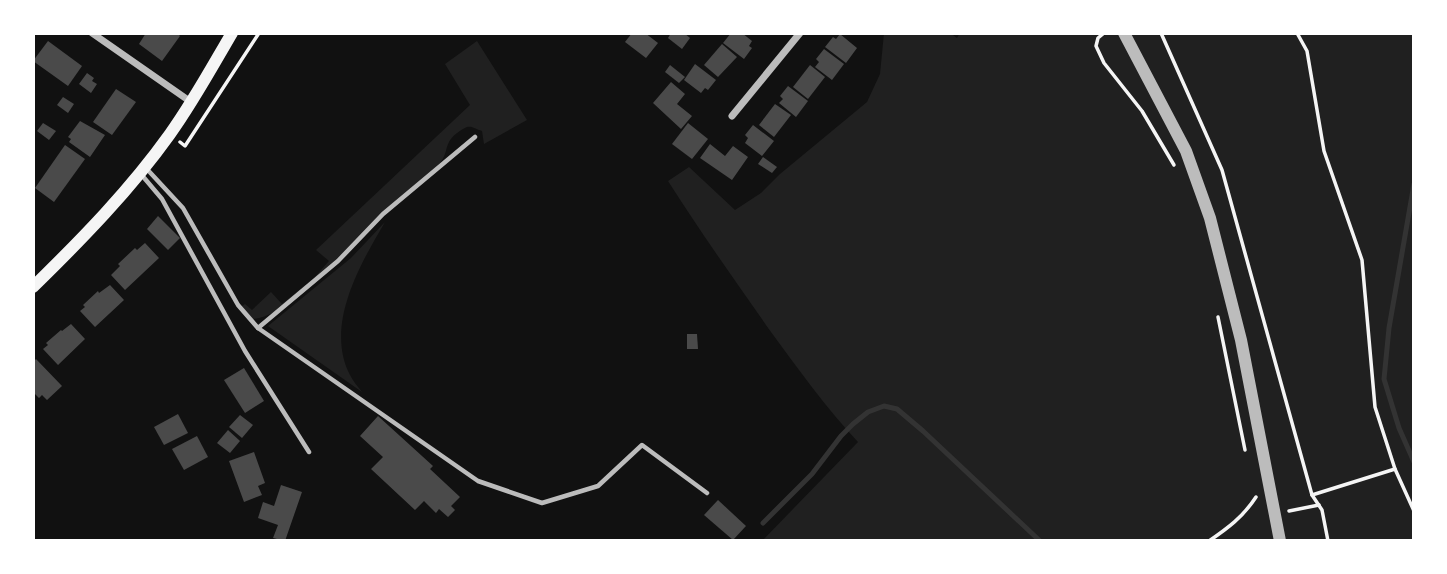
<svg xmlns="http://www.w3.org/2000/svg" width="1447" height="574" font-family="'Exo 2',sans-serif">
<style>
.green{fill:#202020}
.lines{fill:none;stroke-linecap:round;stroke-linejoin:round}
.stream{stroke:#333;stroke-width:5}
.building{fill:#4a4a4a}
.path{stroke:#f5f5f5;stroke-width:3.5}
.service{stroke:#bcbcbc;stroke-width:4.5}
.minor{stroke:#bcbcbc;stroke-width:7}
.tertiary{stroke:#bcbcbc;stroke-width:12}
.secondary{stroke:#f5f5f5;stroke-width:12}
</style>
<rect width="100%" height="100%" fill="#111"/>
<g class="green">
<path d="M 884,33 L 950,33 L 957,38 L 960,33 L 1414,33 L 1414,541 L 762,541 L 858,442 C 826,408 799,370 771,332 C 736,282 701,233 668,181 L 689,167 L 735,210 L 761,193 L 780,174 L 867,102 L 880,74 Z"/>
<path d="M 477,41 L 527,120 L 484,144 L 482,131 C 474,129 471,124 463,129 C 442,141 450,151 440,163 C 427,180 407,191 392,205 C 359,235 297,315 253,319 L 247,315 L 242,306 L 245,304 L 252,310 L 271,292 L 282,304 L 314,278 L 329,261 L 316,250 L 470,105 L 445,64 Z"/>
<path d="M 385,222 C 361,263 324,325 350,375 C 353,381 358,387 362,392 L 268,326 L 351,258 Z"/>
</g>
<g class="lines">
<g class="stream">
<polyline points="1414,184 1389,328 1384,379 1399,428 1414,462"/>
<polyline points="763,523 812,474 841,436 853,424 868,412 884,406 897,409 923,431 1040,541"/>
</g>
</g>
<g class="building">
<polygon points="146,33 177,33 180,36 162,61 139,44"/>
<polygon points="632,33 645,33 658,43 646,58 625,42"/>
<polygon points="671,33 684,33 690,38 682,49 668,38"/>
<polygon points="731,33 742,33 752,41 749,46 752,48 744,59 723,43"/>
<polygon points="840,34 857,48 846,63 825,47 833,37 836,39"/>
<polygon points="48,41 82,66 68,86 33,61"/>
<polygon points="722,44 737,57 718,77 704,65"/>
<polygon points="824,49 844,64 832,80 815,67 819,62 816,59"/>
<polygon points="695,64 716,80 708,90 705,88 701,93 684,80"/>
<polygon points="670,65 685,77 679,83 665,72"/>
<polygon points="810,65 825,77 808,99 793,87"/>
<polygon points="87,73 94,78 92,81 97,84 91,93 79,84"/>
<polygon points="671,82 685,94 677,104 692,116 681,129 653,103"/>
<polygon points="788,86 808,101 796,117 779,103 783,99 780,96"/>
<polygon points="116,89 136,102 112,135 93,122"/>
<polygon points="63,97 74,104 68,113 57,105"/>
<polygon points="775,104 791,115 774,137 759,125"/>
<polygon points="80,121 105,135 90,157 69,142 71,139 68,137"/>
<polygon points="43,123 56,131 49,140 37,131"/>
<polygon points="688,123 708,139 692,159 672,144"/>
<polygon points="753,125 774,141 762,156 745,143 748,138 745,135"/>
<polygon points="710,144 725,156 733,146 748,157 732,180 700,158"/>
<polygon points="65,145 85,159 54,202 35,188"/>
<polygon points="763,157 777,167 772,173 758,164"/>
<polygon points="158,216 180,238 168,250 147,229"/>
<polygon points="145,243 159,258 125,290 111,275 120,266 118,264 135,248 137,250"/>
<polygon points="110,285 124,300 95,327 80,311 85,307 83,305 98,291 99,293"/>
<polygon points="71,324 85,339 58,365 43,349 48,345 46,343 61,330 62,331"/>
<polygon points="687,334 697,334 698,349 687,349"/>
<polygon points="36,359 62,386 47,400 42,395 39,398 33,392 33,362"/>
<polygon points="244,368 264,401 245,413 224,380"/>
<polygon points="178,414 188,433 164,445 154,427"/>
<polygon points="240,415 253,425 242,438 229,427"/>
<polygon points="378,416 433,466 430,469 460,497 451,506 455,510 448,517 439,509 436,513 424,501 415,510 371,469 383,457 360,436"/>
<polygon points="228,430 240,441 230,453 217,443"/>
<polygon points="197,436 208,457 184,470 172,449"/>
<polygon points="254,452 265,483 258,486 262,495 244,502 229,461"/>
<polygon points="281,485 302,492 285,541 273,538 278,525 258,518 263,502 274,506"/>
<polygon points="718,500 746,526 733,540 704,515"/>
</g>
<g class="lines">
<g class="path">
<polyline points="1104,33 1098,38 1096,46 1104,63 1142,111 1174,165"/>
<polyline points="1161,33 1222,170 1312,495 1322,510 1328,541"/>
<polyline points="1297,33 1307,51 1324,151 1362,260 1375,407 1395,469"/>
<polyline points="180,142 185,146 259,33"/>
<polyline points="1218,317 1245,450"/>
<polyline points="1312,495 1395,469 1414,511"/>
<polyline points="1289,511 1319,505"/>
<path d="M 1209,541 C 1228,528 1243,517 1256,497"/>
</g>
<g class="service">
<polyline points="145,167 183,208 238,305 258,328 478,481 542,503 598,486 642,445 707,493"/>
<polyline points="140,173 162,199 245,351 309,452"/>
<polyline points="258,328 338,261 383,214 475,137"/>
</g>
<g class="minor">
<polyline points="92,33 191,102"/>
<polyline points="732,116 800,33"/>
</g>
<polyline class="tertiary" points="1124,33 1186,151 1210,218 1241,340 1280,541"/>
<path class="secondary" d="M 33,287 C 82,239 130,190 170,134 C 193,102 212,67 232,33"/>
</g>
<rect width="1447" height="574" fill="none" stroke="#ffffff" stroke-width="70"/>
</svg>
